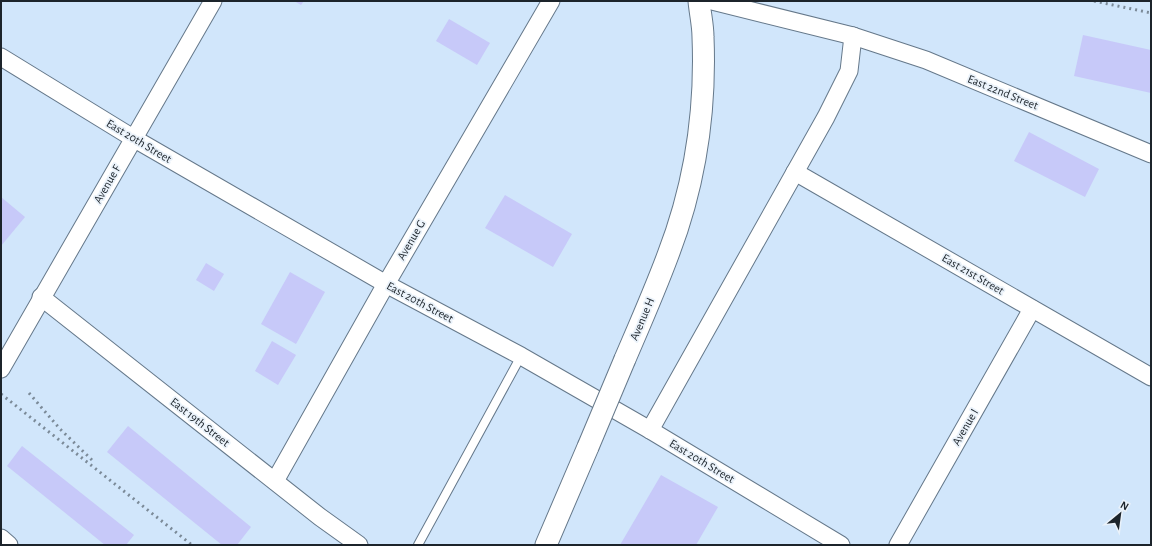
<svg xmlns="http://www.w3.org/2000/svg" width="1152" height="546" font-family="'Alegreya Sans',sans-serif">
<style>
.building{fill:#c7c9f9}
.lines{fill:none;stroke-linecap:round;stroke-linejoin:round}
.service-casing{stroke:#65788a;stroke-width:10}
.minor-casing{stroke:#65788a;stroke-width:19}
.tertiary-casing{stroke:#65788a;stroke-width:23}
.service{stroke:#fff;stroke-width:8}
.minor{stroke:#fff;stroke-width:17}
.tertiary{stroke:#fff;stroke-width:21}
.rail{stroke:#7b8a98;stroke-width:3;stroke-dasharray:2 4;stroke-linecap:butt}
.tertiary-bridge-casing{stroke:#65788a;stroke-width:23;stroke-linecap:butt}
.tertiary-bridge{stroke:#fff;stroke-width:21}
.labels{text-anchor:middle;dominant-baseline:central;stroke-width:3.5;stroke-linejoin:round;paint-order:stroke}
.street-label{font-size:12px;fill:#1c242b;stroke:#eaf2fa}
</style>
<rect width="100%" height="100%" fill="#d1e6fb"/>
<g class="building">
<polygon points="294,1 304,1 301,5"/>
<polygon points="449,19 490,43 477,65 436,41"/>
<polygon points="1083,35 1151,50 1151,93 1074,76"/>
<polygon points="1029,132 1099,169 1085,197 1014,161"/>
<polygon points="505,195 572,234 553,267 485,228"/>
<polygon points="1,197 25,217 1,246"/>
<polygon points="206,263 224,274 214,291 196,280"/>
<polygon points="290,272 325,292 296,344 261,324"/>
<polygon points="272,341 296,355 278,385 255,371"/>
<polygon points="128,426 251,527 237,545 222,545 107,452"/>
<polygon points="22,446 134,535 126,545 105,545 7,466"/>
<polygon points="661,475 718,507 696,545 620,545"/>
</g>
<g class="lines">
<defs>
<polyline id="service" points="418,545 521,356"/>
<g id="minor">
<polyline points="712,1 853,36 926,60 1151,154"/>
<polyline points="1,57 133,138 386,284 521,356 650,430 841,545"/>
<polyline points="795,172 1151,377"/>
<polyline points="41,297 320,517 359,545"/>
<polyline points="1,369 213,1"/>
<polyline points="650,430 826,117 849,71 853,36"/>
<polyline points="275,481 386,284 551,1"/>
<polyline points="1,538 9,545"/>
<polyline points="898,545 1032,309"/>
</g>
<g id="tertiary">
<path d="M 625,359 C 640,324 655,290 668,255 C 695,185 706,111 703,37 C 703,25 700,13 699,1"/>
<polyline points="546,545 588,447"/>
</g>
</defs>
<use href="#service" class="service-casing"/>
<use href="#minor" class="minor-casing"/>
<use href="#tertiary" class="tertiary-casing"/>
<use href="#service" class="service"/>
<use href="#minor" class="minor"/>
<use href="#tertiary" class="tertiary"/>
<g class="rail">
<polyline points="1094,1 1151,13"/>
<polyline points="29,393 60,429 92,460"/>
<polyline points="1,394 192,545"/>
</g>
<defs>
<polyline id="tertiary-bridge" points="588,447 625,359"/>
</defs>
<use href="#tertiary-bridge" class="tertiary-bridge-casing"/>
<use href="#tertiary-bridge" class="tertiary-bridge"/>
</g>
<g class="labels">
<g class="street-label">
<text transform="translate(1003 92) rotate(22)">East 22nd Street</text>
<text transform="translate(139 141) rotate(31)">East 20th Street</text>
<text transform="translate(107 184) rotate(-60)">Avenue F</text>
<text transform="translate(411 240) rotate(-60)">Avenue G</text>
<text transform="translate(973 274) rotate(30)">East 21st Street</text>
<text transform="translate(420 302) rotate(28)">East 20th Street</text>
<text transform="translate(642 319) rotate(-67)">Avenue H</text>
<text transform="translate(200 422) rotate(38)">East 19th Street</text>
<text transform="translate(965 427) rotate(-60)">Avenue I</text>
<text transform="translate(702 461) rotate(31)">East 20th Street</text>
</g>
</g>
<rect width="1152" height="546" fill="none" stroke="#1c242b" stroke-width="4"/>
<g transform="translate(1120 514) rotate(29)" stroke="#eaf2fa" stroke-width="3" paint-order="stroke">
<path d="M0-3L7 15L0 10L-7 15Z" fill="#1c242b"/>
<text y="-6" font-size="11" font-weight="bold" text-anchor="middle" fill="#1c242b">N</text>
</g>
</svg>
